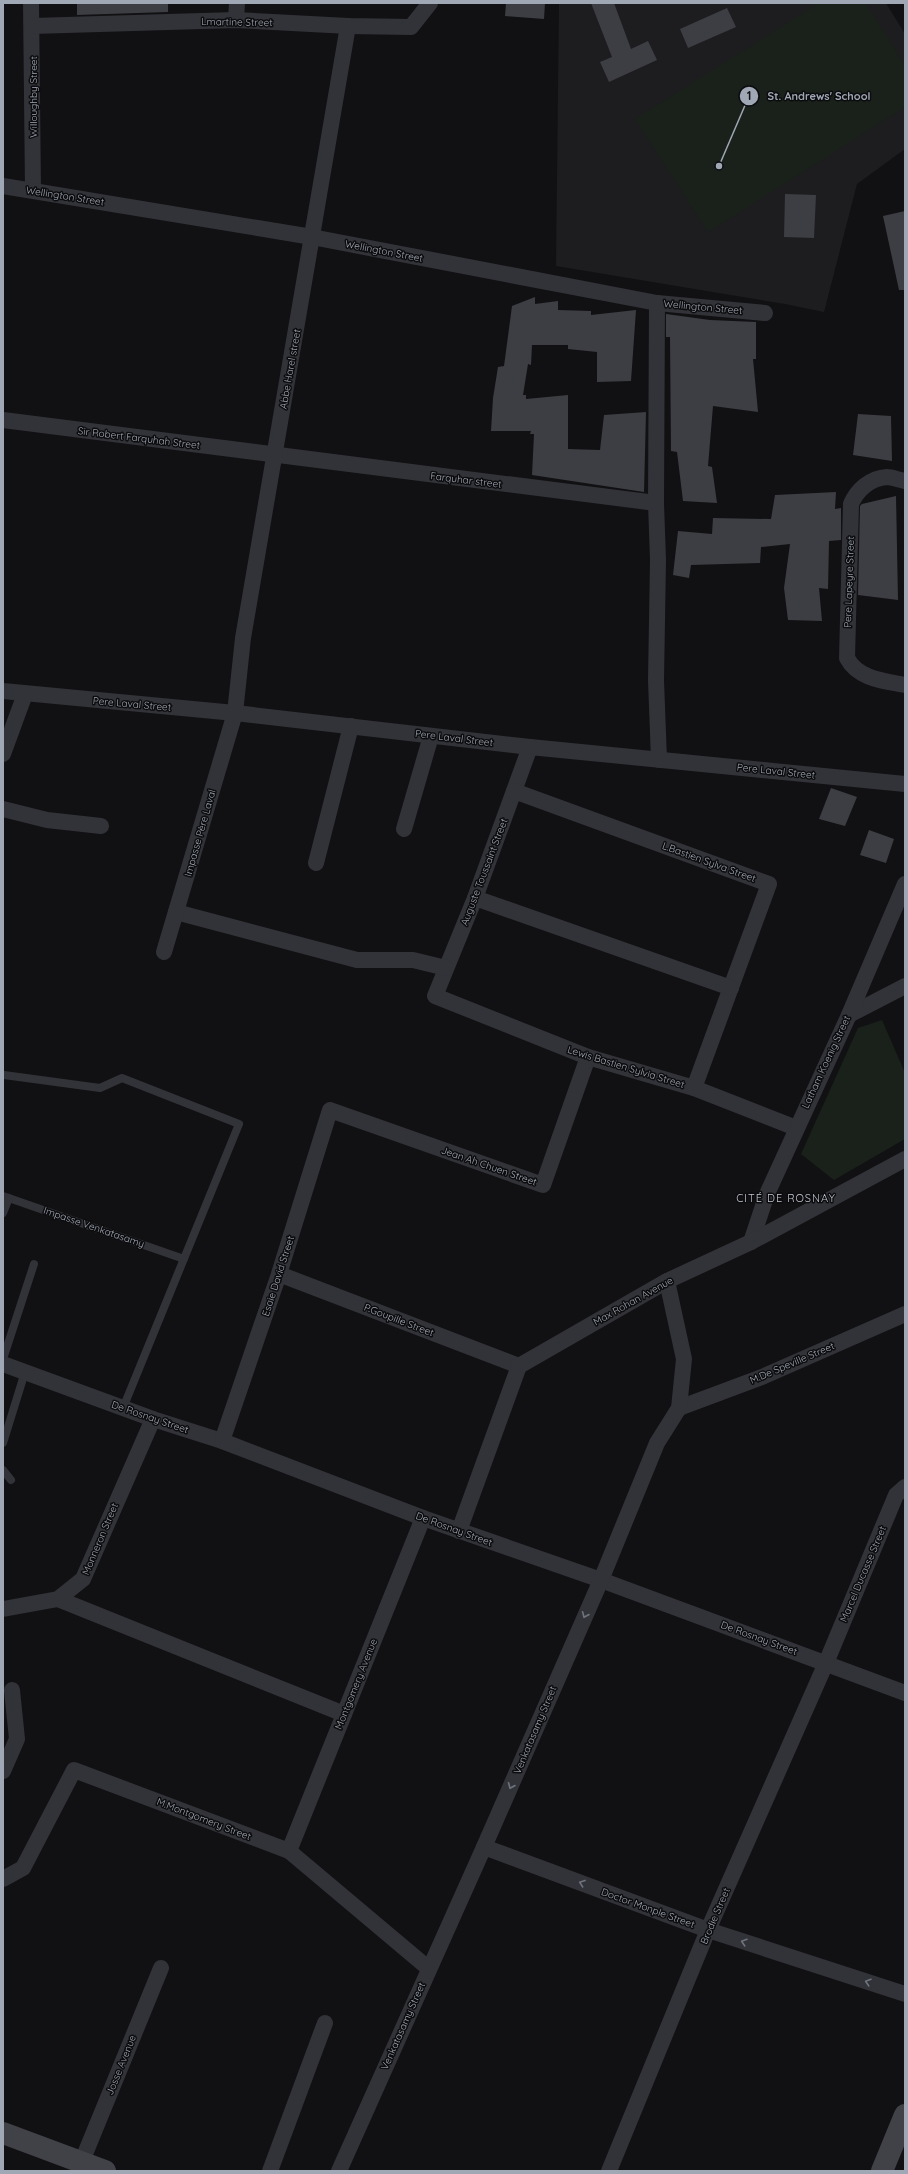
<svg xmlns="http://www.w3.org/2000/svg" width="908" height="2174" font-family="Quicksand,sans-serif">
<style>
.built{fill:#1d1d20}
.green{fill:#19211a}
.building{fill:#3d3e43}
.lines{fill:none;stroke-linecap:round;stroke-linejoin:round}
.service{stroke:#323338;stroke-width:8}
.minor{stroke:#323338;stroke-width:16}
.secondary{stroke:#404248;stroke-width:22}
.oneway{stroke:#6f737d}
.labels{text-anchor:middle;dominant-baseline:central;stroke-width:3;stroke-linejoin:round;paint-order:stroke}
.street-label{font-size:10px;fill:#a1a8b5;stroke:#0c0c0e}
.neighbourhood-label{font-size:11px;letter-spacing:1px;fill:#c3c7d1;stroke:#0c0c0e}
.leader{fill:none;stroke:#a1a8b5;stroke-width:1.5}
.callout-dot{fill:#a1a8b5;stroke:#0c0c0e;stroke-width:1.5}
.mark-label{font-size:12px;text-anchor:middle;font-weight:bold;fill:#111}
.callout-label{font-size:11px;text-anchor:middle;font-weight:bold;fill:#a1a8b5;stroke:#0c0c0e;stroke-width:3;stroke-linejoin:round;paint-order:stroke}
</style>
<rect width="100%" height="100%" fill="#111113"/>
<polygon class="built" points="559,3 886,3 905,34 905,149 857,184 824,312 785,304 556,266"/>
<g class="green">
<polygon points="819,3 865,3 905,65 905,107 708,232 635,119"/>
<polygon points="882,1020 905,1073 905,1139 834,1180 801,1154 858,1028"/>
</g>
<g class="building">
<polygon points="77,3 168,3 168,12 77,15"/>
<polygon points="506,3 545,3 544,19 505,16"/>
<polygon points="591,3 614,3 631,49 648,41 657,60 609,82 600,62 612,57"/>
<polygon points="727,8 736,27 688,48 680,29"/>
<polygon points="785,194 816,195 814,238 784,237"/>
<polygon points="905,211 905,290 899,290 883,216"/>
<polygon points="535,297 535,304 558,301 558,310 591,311 591,315 636,310 631,381 597,382 597,352 568,349 568,345 532,345 531,365 528,364 523,395 526,395 526,399 568,395 568,449 600,450 604,415 646,412 644,492 532,475 534,434 530,434 531,431 491,431 493,398 498,367 504,366 512,306"/>
<polygon points="666,314 710,320 756,322 756,359 753,359 758,412 713,406 708,466 712,467 717,503 683,501 677,452 671,451 670,337 666,337"/>
<polygon points="858,414 891,416 892,461 853,455"/>
<polygon points="836,492 835,509 841,508 841,540 829,541 828,589 819,588 822,621 788,620 784,588 790,544 761,547 760,563 691,565 689,578 673,575 678,531 712,534 713,518 771,519 775,495"/>
<polygon points="896,496 898,600 858,595 860,506 862,504"/>
<polygon points="831,788 857,797 845,826 819,819"/>
<polygon points="869,830 894,839 886,863 860,855"/>
</g>
<g class="lines">
<g class="service">
<polyline points="4,1075 100,1088 122,1078 239,1124 123,1408"/>
<polyline points="3,1196 184,1259"/>
<polyline points="3,1213 9,1198"/>
<polyline points="3,1359 34,1264"/>
<polyline points="3,1443 25,1372"/>
<polyline points="3,1470 11,1480"/>
</g>
<g class="minor">
<polyline points="31,3 33,190"/>
<polyline points="236,20 237,3"/>
<polyline points="32,26 236,20 348,26 411,27 430,3"/>
<polyline points="3,186 312,237 657,303 765,313"/>
<polyline points="657,303 656,503 658,560 656,680 659,760"/>
<polyline points="3,420 656,503"/>
<path d="M 905,481 C 899,480 892,477 887,477 C 870,478 857,490 851,504 L 847,658 C 858,679 884,681 905,685"/>
<polyline points="3,691 235,713 530,747 905,784"/>
<polyline points="530,747 475,898 435,996 588,1057 694,1088 796,1128"/>
<polyline points="3,754 25,694"/>
<polyline points="514,791 769,884 694,1088"/>
<polyline points="3,809 47,820 101,826"/>
<polyline points="404,829 431,736"/>
<polyline points="316,863 351,726"/>
<polyline points="475,898 731,988"/>
<polyline points="176,912 357,960 413,960 446,968"/>
<polyline points="164,952 235,713 243,638 348,26"/>
<polyline points="849,1015 905,986"/>
<polyline points="751,1242 767,1194 849,1015 905,884"/>
<polyline points="279,1274 519,1366"/>
<polyline points="3,1364 153,1419 222,1441 423,1518 601,1580 905,1693"/>
<polyline points="679,1408 762,1377 905,1314"/>
<polyline points="222,1441 279,1274 330,1110 543,1185 588,1057"/>
<polyline points="459,1531 519,1366 667,1281 751,1242 905,1159"/>
<polyline points="58,1599 344,1714"/>
<polyline points="3,1609 58,1599 83,1579 153,1419"/>
<polyline points="3,1771 17,1739 12,1690"/>
<polyline points="484,1847 708,1930 905,1994"/>
<polyline points="289,1851 423,1518"/>
<polyline points="3,1879 23,1868 74,1770 289,1851 428,1968"/>
<polyline points="78,2171 161,1968"/>
<polyline points="270,2171 325,2023"/>
<polyline points="339,2171 484,1847 601,1580 657,1443 679,1408 684,1359 667,1281"/>
<polyline points="609,2171 708,1930 826,1663 896,1495 905,1487"/>
</g>
<g class="secondary">
<polyline points="3,2133 105,2171"/>
<polyline points="882,2171 905,2115"/>
</g>
</g>
<defs><path id="oneway-chevron" d="M-2-3.5L2.5 0L-2 3.5" fill="none" stroke-width="1.6" stroke-linecap="round" stroke-linejoin="round"/></defs>
<g class="oneway">
<use href="#oneway-chevron" transform="translate(585 1615) rotate(113)"/>
<use href="#oneway-chevron" transform="translate(511 1786) rotate(113)"/>
<use href="#oneway-chevron" transform="translate(582 1883) rotate(-160)"/>
<use href="#oneway-chevron" transform="translate(744 1942) rotate(-162)"/>
<use href="#oneway-chevron" transform="translate(868 1982) rotate(-162)"/>
</g>
<g class="labels">
<g class="street-label">
<text transform="translate(237 22) rotate(1)">Lmartine Street</text>
<text transform="translate(33 97) rotate(-90)">Willoughby Street</text>
<text transform="translate(65 196) rotate(9)">Wellington Street</text>
<text transform="translate(384 251) rotate(11)">Wellington Street</text>
<text transform="translate(703 307) rotate(5)">Wellington Street</text>
<text transform="translate(290 369) rotate(-80)">Abbe Harel street</text>
<text transform="translate(139 438) rotate(7)">Sir Robert Farquhah Street</text>
<text transform="translate(466 480) rotate(7)">Farquhar street</text>
<text transform="translate(849 582) rotate(-88)">Pere Lapeyre Street</text>
<text transform="translate(132 704) rotate(5)">Pere Laval Street</text>
<text transform="translate(454 738) rotate(7)">Pere Laval Street</text>
<text transform="translate(776 771) rotate(6)">Pere Laval Street</text>
<text transform="translate(200 833) rotate(-74)">Impasse Père Laval</text>
<text transform="translate(709 862) rotate(20)">L.Bastien Sylva Street</text>
<text transform="translate(484 872) rotate(-69)">Auguste Toussaint Street</text>
<text transform="translate(826 1062) rotate(-65)">Latham Koenig Street</text>
<text transform="translate(626 1067) rotate(17)">Lewis Bastien Sylvia Street</text>
<text transform="translate(489 1166) rotate(19)">Jean Ah Chuen Street</text>
<text transform="translate(94 1227) rotate(19)">Impasse Venkatasamy</text>
<text transform="translate(278 1276) rotate(-72)">Esaie David Street</text>
<text transform="translate(633 1301) rotate(-29)">Max Rohan Avenue</text>
<text transform="translate(399 1320) rotate(21)">P.Goupille Street</text>
<text transform="translate(792 1363) rotate(-23)">M.De Speville Street</text>
<text transform="translate(150 1417) rotate(19)">De Rosnay Street</text>
<text transform="translate(454 1529) rotate(20)">De Rosnay Street</text>
<text transform="translate(100 1539) rotate(-67)">Monneron Street</text>
<text transform="translate(863 1574) rotate(-67)">Marcel Ducasse Street</text>
<text transform="translate(759 1638) rotate(20)">De Rosnay Street</text>
<text transform="translate(356 1684) rotate(-68)">Montgomery Avenue</text>
<text transform="translate(535 1730) rotate(-67)">Venkatasamy Street</text>
<text transform="translate(204 1819) rotate(21)">M.Montgomery Street</text>
<text transform="translate(648 1908) rotate(20)">Doctor Monple Street</text>
<text transform="translate(715 1916) rotate(-67)">Brodie Street</text>
<text transform="translate(403 2026) rotate(-66)">Venkatasamy Street</text>
<text transform="translate(121 2065) rotate(-68)">Josse Avenue</text>
</g>
<g class="neighbourhood-label">
<text x="786" y="1198">CITÉ DE ROSNAY</text>
</g>
</g>
<path class="leader" d="M719 166L749 96"/>
<g class="callout-dot">
<circle cx="719" cy="166" r="4"/>
<circle cx="749" cy="96" r="10"/>
</g>
<g class="mark-label">
<text x="749" y="100">1</text>
</g>
<g class="callout-label">
<text x="819" y="100">St. Andrews' School</text>
</g>
<rect width="908" height="2174" fill="none" stroke="#a1a8b5" stroke-width="8"/>
</svg>
